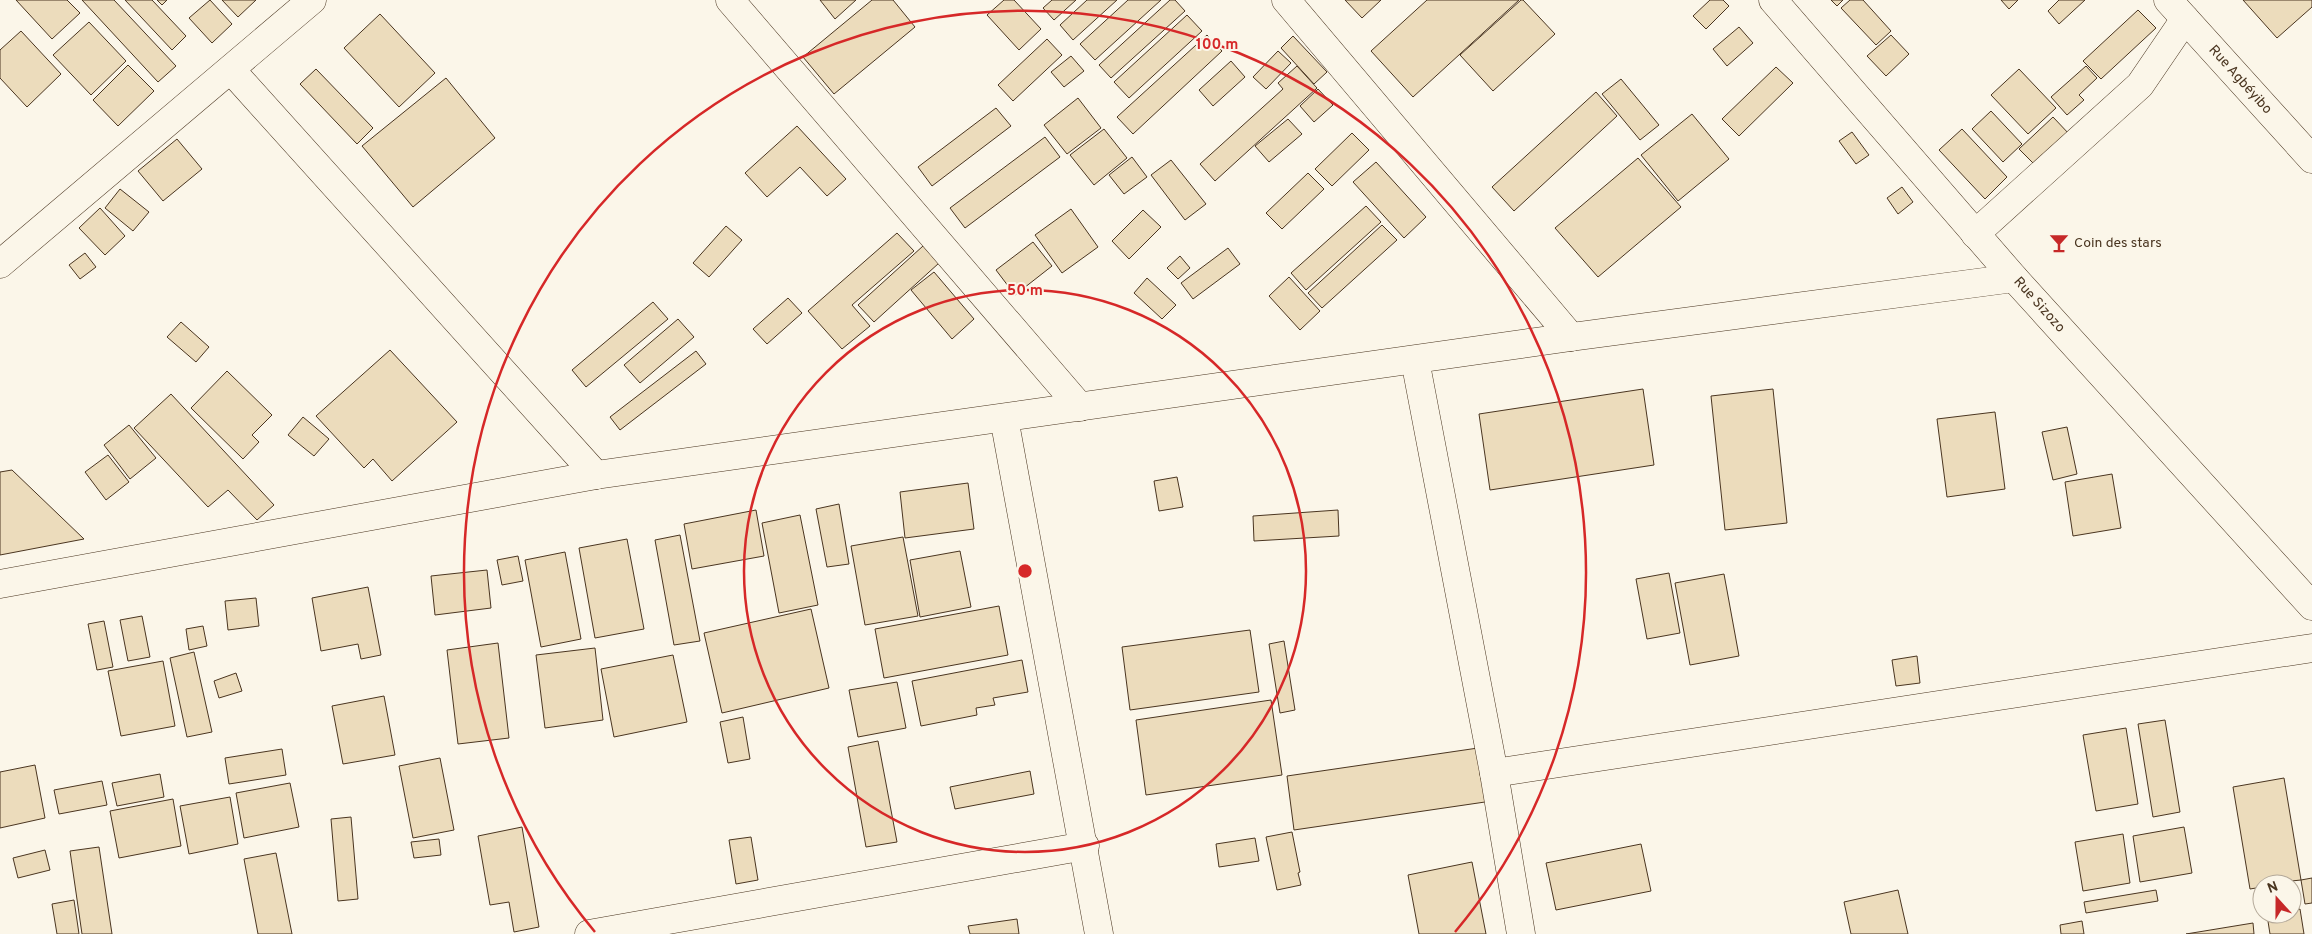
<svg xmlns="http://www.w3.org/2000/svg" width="2312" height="934" font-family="Overpass,sans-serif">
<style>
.building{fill:#ecdcbc;stroke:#4a3520}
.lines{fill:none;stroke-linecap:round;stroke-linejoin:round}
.minor-casing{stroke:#4a3520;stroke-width:29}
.minor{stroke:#fbf6e9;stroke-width:28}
.ring{fill:none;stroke:#d62828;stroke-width:2.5}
.labels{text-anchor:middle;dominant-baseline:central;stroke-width:4;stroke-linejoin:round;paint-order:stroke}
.street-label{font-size:14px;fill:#4a3520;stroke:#fbf6e9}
.poi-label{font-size:14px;fill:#4a3520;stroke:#fbf6e9;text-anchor:start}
.centre{fill:#d62828;stroke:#fbf6e9;stroke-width:2.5}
.ring-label{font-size:15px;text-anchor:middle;font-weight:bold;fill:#d62828;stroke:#fbf6e9;stroke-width:4;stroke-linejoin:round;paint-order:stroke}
</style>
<rect width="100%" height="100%" fill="#fbf6e9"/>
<g class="building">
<polygon points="16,0 67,0 80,13 52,39"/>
<polygon points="82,0 114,0 176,66 158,82"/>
<polygon points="125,0 152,0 186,36 172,50"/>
<polygon points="157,0 167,0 162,5"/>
<polygon points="210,0 232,24 212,43 189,18"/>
<polygon points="222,0 256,0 238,17"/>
<polygon points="820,0 856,0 835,19"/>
<polygon points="872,0 893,0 915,27 834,94 803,57"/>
<polygon points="1004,0 1014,0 1041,29 1019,50 987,15"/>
<polygon points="1052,0 1076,0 1054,20 1043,8"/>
<polygon points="1087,0 1117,0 1073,40 1060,25"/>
<polygon points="1128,0 1161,0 1095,60 1080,44"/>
<polygon points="1170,0 1175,0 1185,11 1111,78 1099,65"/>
<polygon points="1345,0 1381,0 1362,18"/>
<polygon points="1427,0 1519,0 1413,97 1371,51"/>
<polygon points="1521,0 1523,0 1555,34 1493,91 1460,55"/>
<polygon points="1710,0 1723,0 1729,6 1706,29 1693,16"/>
<polygon points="1831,0 1843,0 1837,6"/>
<polygon points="1850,0 1863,0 1891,31 1876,45 1841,8"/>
<polygon points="2001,0 2018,0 2009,9"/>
<polygon points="2059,0 2085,0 2059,24 2048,11"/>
<polygon points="2243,0 2312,0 2312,7 2277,38"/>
<polygon points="2138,10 2156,28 2101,79 2083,61"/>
<polygon points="380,14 435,73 399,107 344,48"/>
<polygon points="1187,15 1202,31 1129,98 1114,82"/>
<polygon points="89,22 126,61 91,95 53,55"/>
<polygon points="1739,27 1753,43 1727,66 1713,49"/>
<polygon points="21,31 61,74 27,107 0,78 0,50"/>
<polygon points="1207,35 1222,51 1133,134 1117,117"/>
<polygon points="1891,35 1909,54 1886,76 1867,56"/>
<polygon points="1293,36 1327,72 1314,84 1281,48"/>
<polygon points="1047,39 1062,55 1013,101 998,85"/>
<polygon points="1278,51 1291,63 1266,89 1253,77"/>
<polygon points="1071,56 1084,71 1064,87 1051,72"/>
<polygon points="1231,61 1245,77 1213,106 1199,90"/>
<polygon points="128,65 154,91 118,126 93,100"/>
<polygon points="1297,66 1317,88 1215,181 1200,164 1283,89 1278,83"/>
<polygon points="2086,66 2097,78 2079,95 2084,100 2067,115 2051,97"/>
<polygon points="1776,67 1793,83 1739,136 1722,119"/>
<polygon points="316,69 373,128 357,144 300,84"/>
<polygon points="2019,69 2056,108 2028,134 1991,95"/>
<polygon points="446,78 495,138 413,207 362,146"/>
<polygon points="1621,79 1659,125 1640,140 1602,94"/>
<polygon points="1318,89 1333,105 1314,122 1300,106"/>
<polygon points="1596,92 1617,116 1514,211 1492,187"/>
<polygon points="1078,98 1101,128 1067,154 1044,125"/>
<polygon points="996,108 1011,126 932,186 918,167"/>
<polygon points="1991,111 2022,144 2003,162 1972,129"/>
<polygon points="1692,114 1729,159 1678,201 1641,155"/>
<polygon points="2053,117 2070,135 2036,166 2019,149"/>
<polygon points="1288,119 1302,134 1269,162 1255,146"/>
<polygon points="797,126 846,179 827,196 800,167 767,197 745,173"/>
<polygon points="1104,129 1127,158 1094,185 1070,155"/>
<polygon points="1962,129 2007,177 1985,199 1939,150"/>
<polygon points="1852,132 1869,155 1856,164 1839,141"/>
<polygon points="1352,133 1369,150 1332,186 1315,169"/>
<polygon points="1045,137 1060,157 965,228 950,208"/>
<polygon points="177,139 202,169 163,201 138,171"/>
<polygon points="1132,157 1147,177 1124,194 1109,175"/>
<polygon points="1638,158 1681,207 1598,277 1555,228"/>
<polygon points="1171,160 1206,204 1185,220 1151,175"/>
<polygon points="1376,162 1426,217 1404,238 1353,182"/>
<polygon points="1308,173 1324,189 1282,229 1266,213"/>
<polygon points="1902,187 1913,202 1898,214 1887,198"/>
<polygon points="120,189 149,212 133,231 105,208"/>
<polygon points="1366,206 1381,222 1306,290 1291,273"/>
<polygon points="100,208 125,236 105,255 79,228"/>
<polygon points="1071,209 1098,247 1062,273 1035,235"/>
<polygon points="1143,210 1161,227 1129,259 1112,241"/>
<polygon points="1382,225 1397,240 1322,308 1308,293"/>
<polygon points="726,226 742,240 709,277 693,263"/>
<polygon points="897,233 914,251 852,305 870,326 842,349 808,311"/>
<polygon points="1033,242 1052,266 1015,295 996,270"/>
<polygon points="923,246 939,263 874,322 858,305"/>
<polygon points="1228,248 1240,264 1193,299 1181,283"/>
<polygon points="85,253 96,267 80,279 69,265"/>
<polygon points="1180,256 1190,268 1178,279 1167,268"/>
<polygon points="934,272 974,319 952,339 911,290"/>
<polygon points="1289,277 1320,311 1300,330 1269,296"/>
<polygon points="1147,278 1176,305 1162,319 1134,293"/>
<polygon points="788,298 802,313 767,344 753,329"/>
<polygon points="653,302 668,319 586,387 572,370"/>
<polygon points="678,319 694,337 640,383 624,365"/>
<polygon points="181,322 209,347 196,362 167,337"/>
<polygon points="390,350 457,422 392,481 373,459 364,468 316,416"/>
<polygon points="696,351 706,364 620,430 610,417"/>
<polygon points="227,371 272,415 252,435 259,442 243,459 191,408"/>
<polygon points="1643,389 1654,465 1490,490 1479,414"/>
<polygon points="1773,389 1787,523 1725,530 1711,396"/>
<polygon points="171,394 274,505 257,520 228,490 208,507 134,428"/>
<polygon points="1995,412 2005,489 1947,497 1937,419"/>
<polygon points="303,417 329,439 314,456 288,435"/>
<polygon points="129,425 156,458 130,479 104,445"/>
<polygon points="2067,427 2077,474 2053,480 2042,432"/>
<polygon points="108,455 129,482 106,500 85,472"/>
<polygon points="12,470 84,539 0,555 0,472"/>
<polygon points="2112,474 2121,528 2073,536 2065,482"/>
<polygon points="1177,477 1183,507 1159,511 1154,481"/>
<polygon points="968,483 974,529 905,538 900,492"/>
<polygon points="839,504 849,564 827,567 816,509"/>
<polygon points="756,510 764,556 692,569 684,524"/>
<polygon points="1338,510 1339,536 1254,541 1253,516"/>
<polygon points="800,515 818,605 779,613 762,523"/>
<polygon points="680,535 700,641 674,645 655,540"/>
<polygon points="903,537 918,616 865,625 851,546"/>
<polygon points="627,539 644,629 595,638 579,548"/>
<polygon points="960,551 971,607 920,617 910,560"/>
<polygon points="565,552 581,639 541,647 525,560"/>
<polygon points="518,556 523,581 502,585 497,560"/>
<polygon points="487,570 491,608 435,615 431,576"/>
<polygon points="1669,573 1680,633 1647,639 1636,579"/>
<polygon points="1724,574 1739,656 1690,665 1675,583"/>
<polygon points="368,587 381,655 361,659 358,644 321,651 312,598"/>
<polygon points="256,598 259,626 228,630 225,601"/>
<polygon points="999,606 1008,655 884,678 875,629"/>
<polygon points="811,609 829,688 722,713 704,633"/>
<polygon points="142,616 150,657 128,661 120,620"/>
<polygon points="104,621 113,667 97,670 88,624"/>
<polygon points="203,626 207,646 189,650 186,629"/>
<polygon points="1250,630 1259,692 1130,710 1122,647"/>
<polygon points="1284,641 1295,710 1280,713 1269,644"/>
<polygon points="498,643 509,738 458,744 447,650"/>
<polygon points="595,648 603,720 545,728 536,655"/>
<polygon points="194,652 212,732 187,737 170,658"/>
<polygon points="673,655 687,722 614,737 601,669"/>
<polygon points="1917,656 1920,683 1896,686 1892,660"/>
<polygon points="1022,660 1028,692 993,698 995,705 976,708 977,715 921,726 912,681"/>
<polygon points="163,661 175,726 121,736 108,671"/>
<polygon points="236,673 242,691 219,698 214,681"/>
<polygon points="897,682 906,728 858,737 849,690"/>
<polygon points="384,696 395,755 343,764 332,706"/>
<polygon points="1271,700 1282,775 1146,795 1136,720"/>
<polygon points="743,717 750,759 728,763 720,722"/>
<polygon points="2165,720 2180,812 2153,817 2138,724"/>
<polygon points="2126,728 2138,804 2096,811 2083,735"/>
<polygon points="878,741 897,842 866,847 848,747"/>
<polygon points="1478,748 1485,802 1294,830 1287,776"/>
<polygon points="282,749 286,775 229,784 225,758"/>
<polygon points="440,758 454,830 413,838 399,766"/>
<polygon points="35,765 45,818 0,828 0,772"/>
<polygon points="1030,771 1034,794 955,809 950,787"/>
<polygon points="160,774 164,797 117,806 112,783"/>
<polygon points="2284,778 2301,880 2262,884 2262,887 2250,889 2233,787"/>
<polygon points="102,781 107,805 59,814 54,790"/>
<polygon points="290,783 299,827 244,838 236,793"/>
<polygon points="230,797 238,844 189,854 180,806"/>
<polygon points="173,799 181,846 119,858 110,811"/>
<polygon points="351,817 358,899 338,901 331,819"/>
<polygon points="522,827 539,927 514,932 509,902 490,905 478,836"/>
<polygon points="2184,827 2192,873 2140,882 2133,836"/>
<polygon points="1292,832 1300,872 1298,873 1301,885 1277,890 1266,837"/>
<polygon points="2123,834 2130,883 2083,891 2075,842"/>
<polygon points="751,837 758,880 736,884 729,840"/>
<polygon points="1255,838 1259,861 1219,867 1216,844"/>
<polygon points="439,839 441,855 414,858 411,842"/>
<polygon points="1641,844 1651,891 1556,910 1546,863"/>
<polygon points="99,847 112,934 82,934 70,851"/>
<polygon points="45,850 50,870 18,878 13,858"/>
<polygon points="276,853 292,934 258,934 244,859"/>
<polygon points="1472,862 1486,934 1419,934 1408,875"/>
<polygon points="2312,878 2312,903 2305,904 2301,880"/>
<polygon points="1898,890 1908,934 1851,934 1844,902"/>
<polygon points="2156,890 2158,901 2086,913 2084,902"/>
<polygon points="74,900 79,934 57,934 52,904"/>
<polygon points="2300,909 2304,934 2270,934 2267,915 2292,914 2292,911"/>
<polygon points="1017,919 1019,934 970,934 968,926"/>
<polygon points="2082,921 2084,934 2061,934 2060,925"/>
<polygon points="2253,923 2254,934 2186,934"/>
</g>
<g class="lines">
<defs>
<g id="minor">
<polyline points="730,0 1080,407"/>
<polyline points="1286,0 1571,337"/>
<polyline points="1773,0 2014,278 2312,606"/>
<polyline points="2168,0 2312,159"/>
<polyline points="231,70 596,475"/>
<polyline points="1975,234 2140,85 2185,19"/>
<polyline points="0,264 312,0"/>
<polyline points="1415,360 1494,773 1521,934"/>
<polyline points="1004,418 1099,934"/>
<polyline points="0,584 596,475 1571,337 2014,278"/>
<polyline points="1494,773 2312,648"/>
<polyline points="589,934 1085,846"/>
</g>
</defs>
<use href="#minor" class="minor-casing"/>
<use href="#minor" class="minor"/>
</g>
<g class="ring">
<circle cx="1025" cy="571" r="281"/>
<path d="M595 932A561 561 0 1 1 1455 932"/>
</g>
<defs>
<symbol id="bar-bare" viewBox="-9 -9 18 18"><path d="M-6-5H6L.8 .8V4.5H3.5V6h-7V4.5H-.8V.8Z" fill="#c62828" stroke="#fbf6e9" stroke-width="2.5" paint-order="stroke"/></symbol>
</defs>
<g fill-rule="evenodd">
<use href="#bar-bare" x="2045" y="229" width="28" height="28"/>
</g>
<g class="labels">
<g class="street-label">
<text transform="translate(2240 80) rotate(48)">Rue Agbéyibo</text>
<text transform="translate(2039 305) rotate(48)">Rue Sizozo</text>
</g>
<g class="poi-label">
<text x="2074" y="243">Coin des stars</text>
</g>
</g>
<circle cx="1025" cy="571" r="8" class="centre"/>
<g class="ring-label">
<text x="1217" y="49">100 m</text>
<text x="1025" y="295">50 m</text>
</g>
<g transform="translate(2277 899) rotate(339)"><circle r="24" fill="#fbf6e9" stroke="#b4a999"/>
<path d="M0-4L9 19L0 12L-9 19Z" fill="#c62828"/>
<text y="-8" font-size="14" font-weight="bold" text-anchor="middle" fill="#4a3520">N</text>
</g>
</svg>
